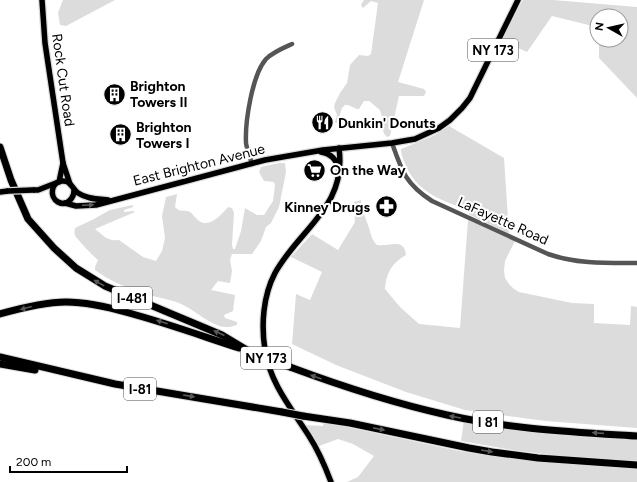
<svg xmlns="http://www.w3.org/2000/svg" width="637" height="482" font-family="Figtree,sans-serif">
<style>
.green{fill:#dcdcdc}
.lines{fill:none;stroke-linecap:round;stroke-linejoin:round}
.major-casing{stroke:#dbdbdb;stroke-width:8}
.highway-casing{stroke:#dbdbdb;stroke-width:9}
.minor{stroke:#555;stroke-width:4.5}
.major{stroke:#000;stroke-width:5.5}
.highway{stroke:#000;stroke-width:7}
.major-bridge-casing{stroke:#dbdbdb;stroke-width:8;stroke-linecap:butt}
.highway-bridge-casing{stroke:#dbdbdb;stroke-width:9;stroke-linecap:butt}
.major-bridge{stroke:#000;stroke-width:5.5}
.highway-bridge{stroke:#000;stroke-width:7}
.oneway{fill:#595959}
.labels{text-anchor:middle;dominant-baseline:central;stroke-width:4;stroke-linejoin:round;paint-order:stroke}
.shield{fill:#fff;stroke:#4c4c4c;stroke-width:1}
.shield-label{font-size:13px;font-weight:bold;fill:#000}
.street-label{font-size:14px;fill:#000;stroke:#fff}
.poi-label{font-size:14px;font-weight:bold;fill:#000;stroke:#fff;text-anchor:start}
</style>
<rect width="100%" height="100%" fill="#fff"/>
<g class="green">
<polygon points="63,0 115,0 66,26 60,25 58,13"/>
<path d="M 364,0 L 424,0 L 398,82 L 424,89 L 426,92 L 424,96 L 399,96 L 390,136 L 387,137 C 379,130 385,117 379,109 C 377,108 371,102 369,101 L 364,101 L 359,109 L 357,109 L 348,105 L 345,105 L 342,108 L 338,121 L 337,123 L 335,122 L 337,115 L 334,107 L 335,103 L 340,93 L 347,83 L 350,65 L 359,55 L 368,56 L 371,54 L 378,3 L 371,1 L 363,8 L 361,5 Z"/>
<polygon points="523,0 553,0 637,7 637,98 599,58 599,40 621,40 621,16 597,16 597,27 552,16 527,52 500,40"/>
<path d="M 449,126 L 504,158 L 509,234 L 470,215 C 465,208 457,206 449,203 C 430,195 415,186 406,166 C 404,161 401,155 401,149 L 433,136 Z"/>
<path d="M 279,163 L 285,163 L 286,172 L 279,207 L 271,223 L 266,227 L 261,241 L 252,254 L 232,254 L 230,260 L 232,271 L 230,283 L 218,281 L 211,290 L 235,295 L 233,311 L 224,315 L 225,318 L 237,322 L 237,325 C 231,327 225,328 219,326 C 204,320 193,309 179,303 C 166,298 152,297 140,292 C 125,287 108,280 95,270 L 95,267 L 98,260 C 94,257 75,237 75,235 C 74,232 75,230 75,228 L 92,220 L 110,210 L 133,205 L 133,207 L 124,210 L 124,212 L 134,211 L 135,212 L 95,229 C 103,235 108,242 119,240 L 143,257 L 156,261 L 162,251 L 165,238 L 162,216 L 166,197 L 177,194 L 175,207 C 180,213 184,209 190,212 C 193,214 195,218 199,221 C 210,228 221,215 228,207 L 232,208 L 234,213 L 232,245 L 233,249 L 235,249 L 241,231 L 245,208 L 257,215 L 264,215 L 273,201 L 275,185 L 274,182 L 264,181 L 259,172 L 261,167 Z"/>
<path d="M 361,200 C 361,209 365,216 368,225 C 371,233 371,239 377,245 C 389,247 404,237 406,255 C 392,263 386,273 385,289 L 400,307 L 419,324 L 460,328 L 468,220 L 515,241 L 505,261 L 504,270 L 505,278 L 509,284 L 514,289 L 519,292 L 572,303 L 594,304 L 594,323 L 630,325 L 631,306 L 637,307 L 637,428 L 545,421 L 465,410 L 406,392 L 336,365 L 292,344 L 296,294 L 310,300 L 322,272 L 291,257 L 312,234 L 338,250 L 355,222 L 354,202 Z"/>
<polygon points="464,420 533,432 637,439 637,461 552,455 513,450 461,441"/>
<polygon points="324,422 459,451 513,459 637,469 637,482 347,482 358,477 374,456 353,444 338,439 319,446 304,425 323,426"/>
</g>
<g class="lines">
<defs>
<g id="major">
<polyline points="42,0 45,43 63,163 70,184"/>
<path d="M 321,152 C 332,154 335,159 340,169"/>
<polyline points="59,182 63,163"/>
<polyline points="33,190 38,190 56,183"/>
<path d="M 74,190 C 74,198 67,207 58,202 C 49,197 51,182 62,181 C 71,180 72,189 78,193 C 87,199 98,199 108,200"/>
<polyline points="0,192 8,191"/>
<polyline points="65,203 76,206 96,205 265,160 323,150 392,143 415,139 439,128 450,120 462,108 470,98 518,0"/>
<path d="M 331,482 C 325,466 318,450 309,436 C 291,408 270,383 265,350 C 261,325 263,296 275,273 C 300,228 347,207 339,148"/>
</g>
<g id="highway">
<polyline points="0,147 11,180 28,219 54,248 76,268 105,286 222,335 252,353"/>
<path d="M 0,314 C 21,308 44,302 66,302 C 87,302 108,307 129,313 C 166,323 202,336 239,348"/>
<polyline points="0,357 115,384 282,412"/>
<polyline points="0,364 35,370"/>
<path d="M 290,367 C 341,386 393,403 447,415 C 509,429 574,432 637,436"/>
<polyline points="303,416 350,423 469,448 492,452 538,458 637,465"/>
</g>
</defs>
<use href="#major" class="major-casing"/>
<use href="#highway" class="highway-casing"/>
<g class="minor">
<path d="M 392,143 C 402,172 406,184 432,201 L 548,254 C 577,264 607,263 637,263"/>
<path d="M 252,164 C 250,157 247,150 246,143 C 245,122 252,75 266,59 C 273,52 283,48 292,44"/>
</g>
<use href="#major" class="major"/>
<use href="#highway" class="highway"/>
<defs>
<polyline id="major-bridge" points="8,191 33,190"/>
<g id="highway-bridge">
<polyline points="252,353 290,367"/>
<polyline points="282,412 303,416"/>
</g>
</defs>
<use href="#major-bridge" class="major-bridge-casing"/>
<use href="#highway-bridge" class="highway-bridge-casing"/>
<use href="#major-bridge" class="major-bridge"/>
<use href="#highway-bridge" class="highway-bridge"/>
</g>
<defs><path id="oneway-solid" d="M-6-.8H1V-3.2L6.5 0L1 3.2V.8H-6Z"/></defs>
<g class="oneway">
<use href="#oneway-solid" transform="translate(88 205) rotate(-3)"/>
<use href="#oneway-solid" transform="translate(99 283) rotate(-151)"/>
<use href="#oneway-solid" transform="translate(26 308) rotate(165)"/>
<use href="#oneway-solid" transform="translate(162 322) rotate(-162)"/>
<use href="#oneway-solid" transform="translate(219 333) rotate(-155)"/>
<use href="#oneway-solid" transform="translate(316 377) rotate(-160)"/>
<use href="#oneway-solid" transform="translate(189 396) rotate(9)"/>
<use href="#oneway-solid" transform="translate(455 417) rotate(-170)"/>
<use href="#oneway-solid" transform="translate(379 429) rotate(11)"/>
<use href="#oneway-solid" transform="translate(598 433) rotate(-176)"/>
<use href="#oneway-solid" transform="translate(487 451) rotate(9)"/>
</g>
<defs>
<symbol id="building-disc" viewBox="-11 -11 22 22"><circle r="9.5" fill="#000" stroke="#fff"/><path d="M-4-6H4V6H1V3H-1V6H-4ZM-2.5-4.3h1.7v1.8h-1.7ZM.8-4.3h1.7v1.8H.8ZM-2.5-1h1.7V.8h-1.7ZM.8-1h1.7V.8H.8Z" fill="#fff"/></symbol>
<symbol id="restaurant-disc" viewBox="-11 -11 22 22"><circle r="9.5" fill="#000" stroke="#fff"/><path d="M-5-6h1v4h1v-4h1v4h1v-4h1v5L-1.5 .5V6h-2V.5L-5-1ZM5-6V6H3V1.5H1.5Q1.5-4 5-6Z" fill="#fff"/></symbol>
<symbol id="supermarket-disc" viewBox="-11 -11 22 22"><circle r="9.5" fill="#000" stroke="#fff"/><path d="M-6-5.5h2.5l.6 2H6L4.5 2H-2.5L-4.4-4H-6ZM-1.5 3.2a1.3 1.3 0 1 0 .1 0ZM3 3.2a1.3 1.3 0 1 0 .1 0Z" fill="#fff"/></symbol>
<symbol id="pharmacy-disc" viewBox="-11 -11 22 22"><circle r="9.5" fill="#000" stroke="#fff"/><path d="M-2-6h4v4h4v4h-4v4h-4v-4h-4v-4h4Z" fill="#fff"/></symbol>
</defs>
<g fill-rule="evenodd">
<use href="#building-disc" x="102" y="82" width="25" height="25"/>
<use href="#restaurant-disc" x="310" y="110" width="25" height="25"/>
<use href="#building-disc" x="108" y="122" width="25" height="25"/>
<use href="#supermarket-disc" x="302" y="158" width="25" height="25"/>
<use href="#pharmacy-disc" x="374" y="194" width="25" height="25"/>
</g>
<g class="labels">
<g class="shield">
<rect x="468" y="39" width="50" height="22" rx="3"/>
<rect x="112" y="287" width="40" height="22" rx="3"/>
<rect x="241" y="347" width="50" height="22" rx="3"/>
<rect x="124" y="378" width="32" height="22" rx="3"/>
<rect x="473" y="411" width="30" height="22" rx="3"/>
</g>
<g class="shield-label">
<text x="493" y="50">NY 173</text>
<text x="132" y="298">I-481</text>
<text x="266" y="358">NY 173</text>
<text x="140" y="389">I-81</text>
<text x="488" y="422">I 81</text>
</g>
<g class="street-label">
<text transform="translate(63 80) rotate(82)">Rock Cut Road</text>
<text transform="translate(199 165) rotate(-14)">East Brighton Avenue</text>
<text transform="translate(503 221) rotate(24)">LaFayette Road</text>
</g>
<g class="poi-label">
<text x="130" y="86">Brighton<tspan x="130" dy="16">Towers II</tspan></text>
<text x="338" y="123">Dunkin' Donuts</text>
<text x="136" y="127">Brighton<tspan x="136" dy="16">Towers I</tspan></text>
<text x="330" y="170">On the Way</text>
<text x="370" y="207" text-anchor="end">Kinney Drugs</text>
</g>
</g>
<g transform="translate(609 28) rotate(278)"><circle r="19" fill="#ffffff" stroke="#999999"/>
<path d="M0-3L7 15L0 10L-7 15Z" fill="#000000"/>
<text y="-6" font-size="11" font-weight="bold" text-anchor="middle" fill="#000000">N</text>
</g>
<path d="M10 466v6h117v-6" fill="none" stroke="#000000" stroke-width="2"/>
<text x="16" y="466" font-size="12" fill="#000000" stroke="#ffffff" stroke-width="3" paint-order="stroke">200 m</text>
</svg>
